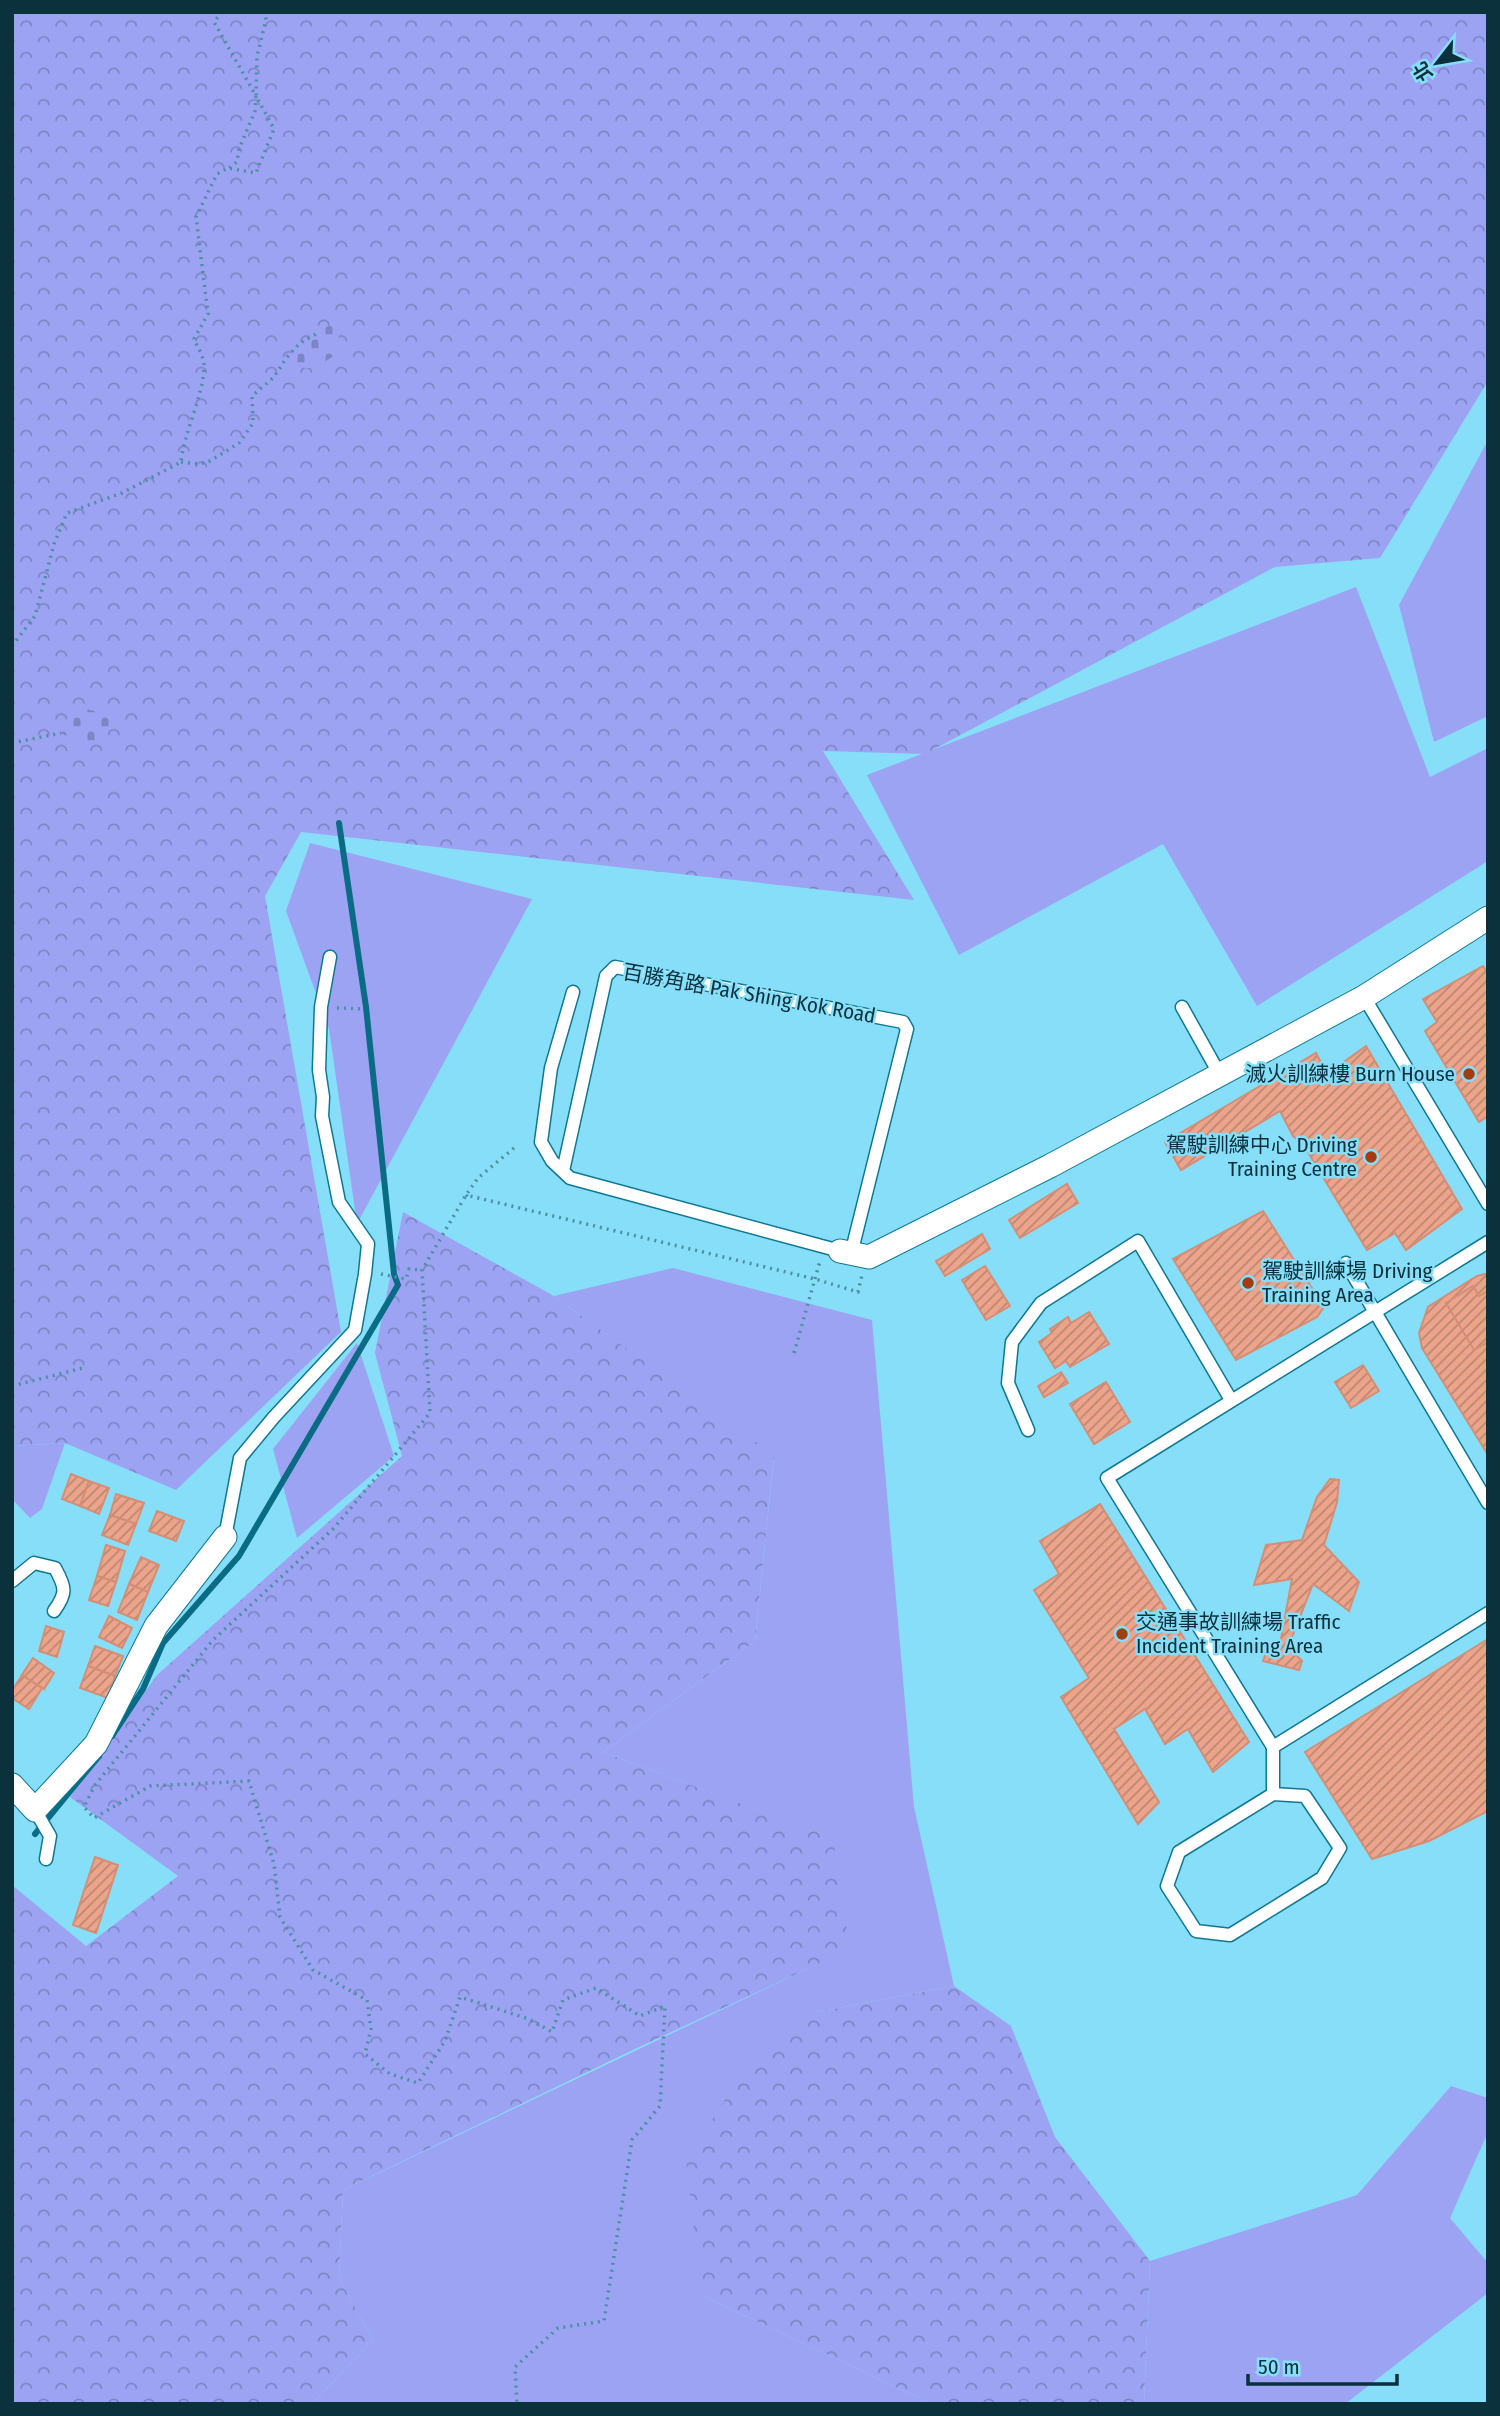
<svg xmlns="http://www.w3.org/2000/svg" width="1500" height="2416" font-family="'Fira Sans Condensed','Noto Sans TC',sans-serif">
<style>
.grass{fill:#9da3f3}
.forest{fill:url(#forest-crowns)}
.cemetery{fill:url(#cemetery-stones)}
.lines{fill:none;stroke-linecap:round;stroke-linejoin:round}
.stream{stroke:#096c84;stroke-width:6}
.building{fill:url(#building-hatch);stroke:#d48e76;stroke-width:2}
.service-casing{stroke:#0f7891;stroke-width:15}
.minor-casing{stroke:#0f7891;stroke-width:25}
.path{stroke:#4d8fa2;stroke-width:3.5;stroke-dasharray:2 5;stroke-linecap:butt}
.service{stroke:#fff;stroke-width:12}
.minor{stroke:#fff;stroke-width:23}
.poi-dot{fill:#a23c11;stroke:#86def9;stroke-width:2.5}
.labels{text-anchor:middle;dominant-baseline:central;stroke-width:5;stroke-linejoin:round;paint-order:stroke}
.street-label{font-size:21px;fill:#0a313c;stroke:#86def9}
.poi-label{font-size:21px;fill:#0a313c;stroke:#86def9;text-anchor:end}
</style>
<defs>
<pattern id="forest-crowns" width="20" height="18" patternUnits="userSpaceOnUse" patternTransform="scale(1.75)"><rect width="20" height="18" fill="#9da3f3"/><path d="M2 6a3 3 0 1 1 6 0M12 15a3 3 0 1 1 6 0" fill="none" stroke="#7e85c6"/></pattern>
<pattern id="cemetery-stones" width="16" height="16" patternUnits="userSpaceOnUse" patternTransform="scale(1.75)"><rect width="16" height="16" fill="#9da3f3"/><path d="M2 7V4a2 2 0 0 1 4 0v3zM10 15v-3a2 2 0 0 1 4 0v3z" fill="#7e85c6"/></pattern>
<pattern id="building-hatch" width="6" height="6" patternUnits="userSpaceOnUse" patternTransform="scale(1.75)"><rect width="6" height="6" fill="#eca48b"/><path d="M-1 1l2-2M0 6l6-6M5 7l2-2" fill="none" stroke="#bd8673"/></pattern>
</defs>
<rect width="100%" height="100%" fill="#86def9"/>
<g class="grass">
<polygon points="1488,440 1488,716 1434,742 1399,605"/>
<polygon points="1356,587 1430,777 1488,748 1488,861 1257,1006 1163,844 959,955 867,775"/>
<polygon points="310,843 532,899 357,1224 329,1029 286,911"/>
<polygon points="673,1268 872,1320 914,1807 954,1986 817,2012 701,2295 932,2404 312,2404 373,2340 339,2278 343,2190 849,1949 832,1838 603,1752 755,1641 774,1456 554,1296"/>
<polygon points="357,1343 394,1456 297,1538 273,1449"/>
<polygon points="65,1443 42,1509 30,1518 12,1499 12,1446"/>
<polygon points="1451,2086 1488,2098 1488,2132 1450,2218 1488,2263 1488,2293 1345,2404 1144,2404 1150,2261 1357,2195"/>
</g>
<g class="forest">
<polygon points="12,12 1488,12 1488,381 1380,558 1275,567 925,754 823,751 914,900 301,832 265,896 341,1332 176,1490 65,1443 12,1446"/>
<polygon points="403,1212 554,1296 774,1455 755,1641 603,1752 833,1838 850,1949 635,2049 343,2190 339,2278 373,2340 312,2404 12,2404 12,1885 86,1946 178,1876 70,1797 157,1675 402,1456 375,1353"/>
<polygon points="954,1986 1011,2026 1055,2137 1150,2261 1144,2404 932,2404 701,2295 686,2161 744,2069 817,2012"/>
</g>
<g class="cemetery">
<path d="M 330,325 L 339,329 L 338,353 C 316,367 309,376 286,358 L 305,340 Z"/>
<polygon points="82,708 103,713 115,723 100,741 80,743 61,733 67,721"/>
</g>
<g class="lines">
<g class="stream">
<polyline points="112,1736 143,1689 163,1643 239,1556 398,1285 394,1274 366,1007 339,823"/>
<polyline points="35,1834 99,1756"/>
</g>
</g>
<g class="building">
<polygon points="1483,966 1488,974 1488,1116 1479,1122 1425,1031 1437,1022 1423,999"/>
<polygon points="1366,1046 1462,1209 1406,1250 1395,1233 1367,1250 1303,1144 1293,1136 1280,1111 1181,1170 1165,1142 1316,1053 1327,1074"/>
<polygon points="1067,1184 1078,1203 1020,1238 1009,1220"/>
<polygon points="1263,1211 1324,1307 1317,1317 1236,1360 1173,1259"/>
<polygon points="982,1234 990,1249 945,1276 936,1261"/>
<polygon points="985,1266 1010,1306 986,1320 962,1280"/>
<polygon points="1485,1274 1488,1274 1488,1455 1422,1348 1419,1333 1428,1307 1477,1276"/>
<polygon points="1473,1286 1479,1296 1488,1291 1488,1342 1474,1350 1446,1303"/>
<polygon points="1089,1312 1109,1344 1070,1367 1066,1361 1055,1368 1039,1342 1052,1333 1050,1329 1068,1317 1071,1323"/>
<polygon points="1363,1365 1379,1391 1351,1408 1335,1382"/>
<polygon points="1061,1372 1068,1383 1044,1397 1038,1386"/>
<polygon points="1106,1382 1130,1422 1094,1444 1070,1404"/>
<polygon points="71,1474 89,1481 80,1506 62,1499"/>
<polygon points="1330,1479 1339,1480 1337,1502 1324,1545 1359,1582 1349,1611 1313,1584 1288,1647 1302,1661 1299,1670 1263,1661 1267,1649 1280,1644 1292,1579 1254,1585 1266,1545 1302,1540 1317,1497"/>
<polygon points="89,1481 109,1488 99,1514 80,1506"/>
<polygon points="116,1494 144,1503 136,1524 110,1515"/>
<polygon points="1100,1504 1249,1742 1213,1772 1188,1729 1165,1744 1145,1709 1114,1729 1159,1802 1138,1824 1061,1697 1089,1678 1034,1590 1059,1574 1040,1541"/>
<polygon points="157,1511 184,1521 176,1541 149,1531"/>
<polygon points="110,1515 136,1524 128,1545 102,1535"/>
<polygon points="106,1545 125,1551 116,1582 97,1576"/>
<polygon points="141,1557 159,1565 148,1592 129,1584"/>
<polygon points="97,1576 116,1582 108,1606 89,1600"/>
<polygon points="129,1584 148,1592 137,1620 118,1612"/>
<polygon points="109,1616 132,1628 122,1648 99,1637"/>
<polygon points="46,1626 64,1632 57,1657 39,1651"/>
<polygon points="1488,1639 1488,1811 1429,1841 1372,1859 1305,1752"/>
<polygon points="95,1646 123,1656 115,1676 88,1666"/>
<polygon points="33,1658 54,1673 44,1689 22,1675"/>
<polygon points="88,1666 115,1676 108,1698 80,1688"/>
<polygon points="22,1675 42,1688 29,1709 12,1698 12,1691"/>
<polygon points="95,1857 118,1865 96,1933 73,1925"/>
</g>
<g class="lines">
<defs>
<g id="service">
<polyline points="573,992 551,1068 541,1142 552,1161 570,1178 840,1251"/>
<polyline points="1364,997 1488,1204"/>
<polyline points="1182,1007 1220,1075"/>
<polyline points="563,1171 606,976 615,967 903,1022 907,1029 851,1254"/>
<polyline points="1488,1242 1107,1478 1273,1747 1488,1613"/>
<polyline points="1346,1263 1488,1503"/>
<polyline points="1028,1430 1008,1383 1012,1342 1041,1303 1138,1241 1231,1400"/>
<polyline points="225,1537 240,1458 274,1417 355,1330 365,1274 368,1244 339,1202 322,1116 323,1097 319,1070 321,1007 330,957"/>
<path d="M 12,1581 L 34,1563 L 55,1568 C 66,1588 67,1593 54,1611"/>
<polyline points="1273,1794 1305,1796 1340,1848 1322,1878 1230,1935 1196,1931 1167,1886 1179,1852 1273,1794 1273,1747"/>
<polyline points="35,1810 50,1836 46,1859"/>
</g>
<g id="minor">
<polyline points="840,1251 869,1257 1050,1166 1364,997 1488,918"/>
<polyline points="12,1785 35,1810 96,1744 156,1626 225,1537"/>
</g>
</defs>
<use href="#service" class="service-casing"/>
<use href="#minor" class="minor-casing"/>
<g class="path">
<polyline points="222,12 214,22 256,96 255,111 239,149 237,162 229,168"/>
<polyline points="181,462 199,464 210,461 239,443 253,423 252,396 274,377 287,357 300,343 318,333"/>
<path d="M 12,646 L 35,616 L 54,544 L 67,513 L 122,493 L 181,462 C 184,431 204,396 204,365 C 204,357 197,346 194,339 L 208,314 L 196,217 L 217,174 L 228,168 L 256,173 L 274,129 L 256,96 L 257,56 L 266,20 L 265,12"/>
<polyline points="12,743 61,733"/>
<polyline points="337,1008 363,1009"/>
<polyline points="12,1032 15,1033"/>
<polyline points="514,1148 478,1178 466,1195 422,1270 430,1413 334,1528 213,1640 95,1785 84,1807 94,1818 150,1786 249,1781 274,1864 280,1917 313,1970 367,2000 371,2029 365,2054 390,2074 418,2083 445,2041 460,1997 529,2019 552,2032 563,2000 596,1988 640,2016 665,2006 660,2106 632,2140 604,2321 558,2328 515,2367 517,2404"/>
<polyline points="466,1195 468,1198 470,1196 815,1279 858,1292 862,1275"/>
<polyline points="381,1274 406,1279 409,1269 422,1270"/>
<polyline points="794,1353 820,1261"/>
<polyline points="12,1386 83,1368"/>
</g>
<use href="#service" class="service"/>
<use href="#minor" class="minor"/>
</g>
<g class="poi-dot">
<circle cx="1469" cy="1074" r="7"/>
<circle cx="1371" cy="1157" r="7"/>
<circle cx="1248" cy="1283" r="7"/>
<circle cx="1122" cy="1634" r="7"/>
</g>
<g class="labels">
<g class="street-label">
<text transform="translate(749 994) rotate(10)">百勝角路 Pak Shing Kok Road</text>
</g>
<g class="poi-label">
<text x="1455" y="1074">滅火訓練樓 Burn House</text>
<text x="1357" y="1145">駕駛訓練中心 Driving<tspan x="1357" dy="24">Training Centre</tspan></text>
<text x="1262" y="1271" text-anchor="start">駕駛訓練場 Driving<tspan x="1262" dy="24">Training Area</tspan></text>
<text x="1136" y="1622" text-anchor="start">交通事故訓練場 Traffic<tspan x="1136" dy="24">Incident Training Area</tspan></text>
</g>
</g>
<rect width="1500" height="2416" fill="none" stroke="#0a313c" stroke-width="28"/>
<g transform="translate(1437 63) rotate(239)" stroke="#86def9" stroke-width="5" paint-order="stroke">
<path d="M0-5L12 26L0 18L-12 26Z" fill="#0a313c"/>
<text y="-10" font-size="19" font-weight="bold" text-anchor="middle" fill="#0a313c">北</text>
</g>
<path d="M1248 2374v10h149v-10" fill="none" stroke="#0a313c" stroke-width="3.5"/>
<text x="1258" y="2374" font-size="21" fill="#0a313c" stroke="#86def9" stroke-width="5" paint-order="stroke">50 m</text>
</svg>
